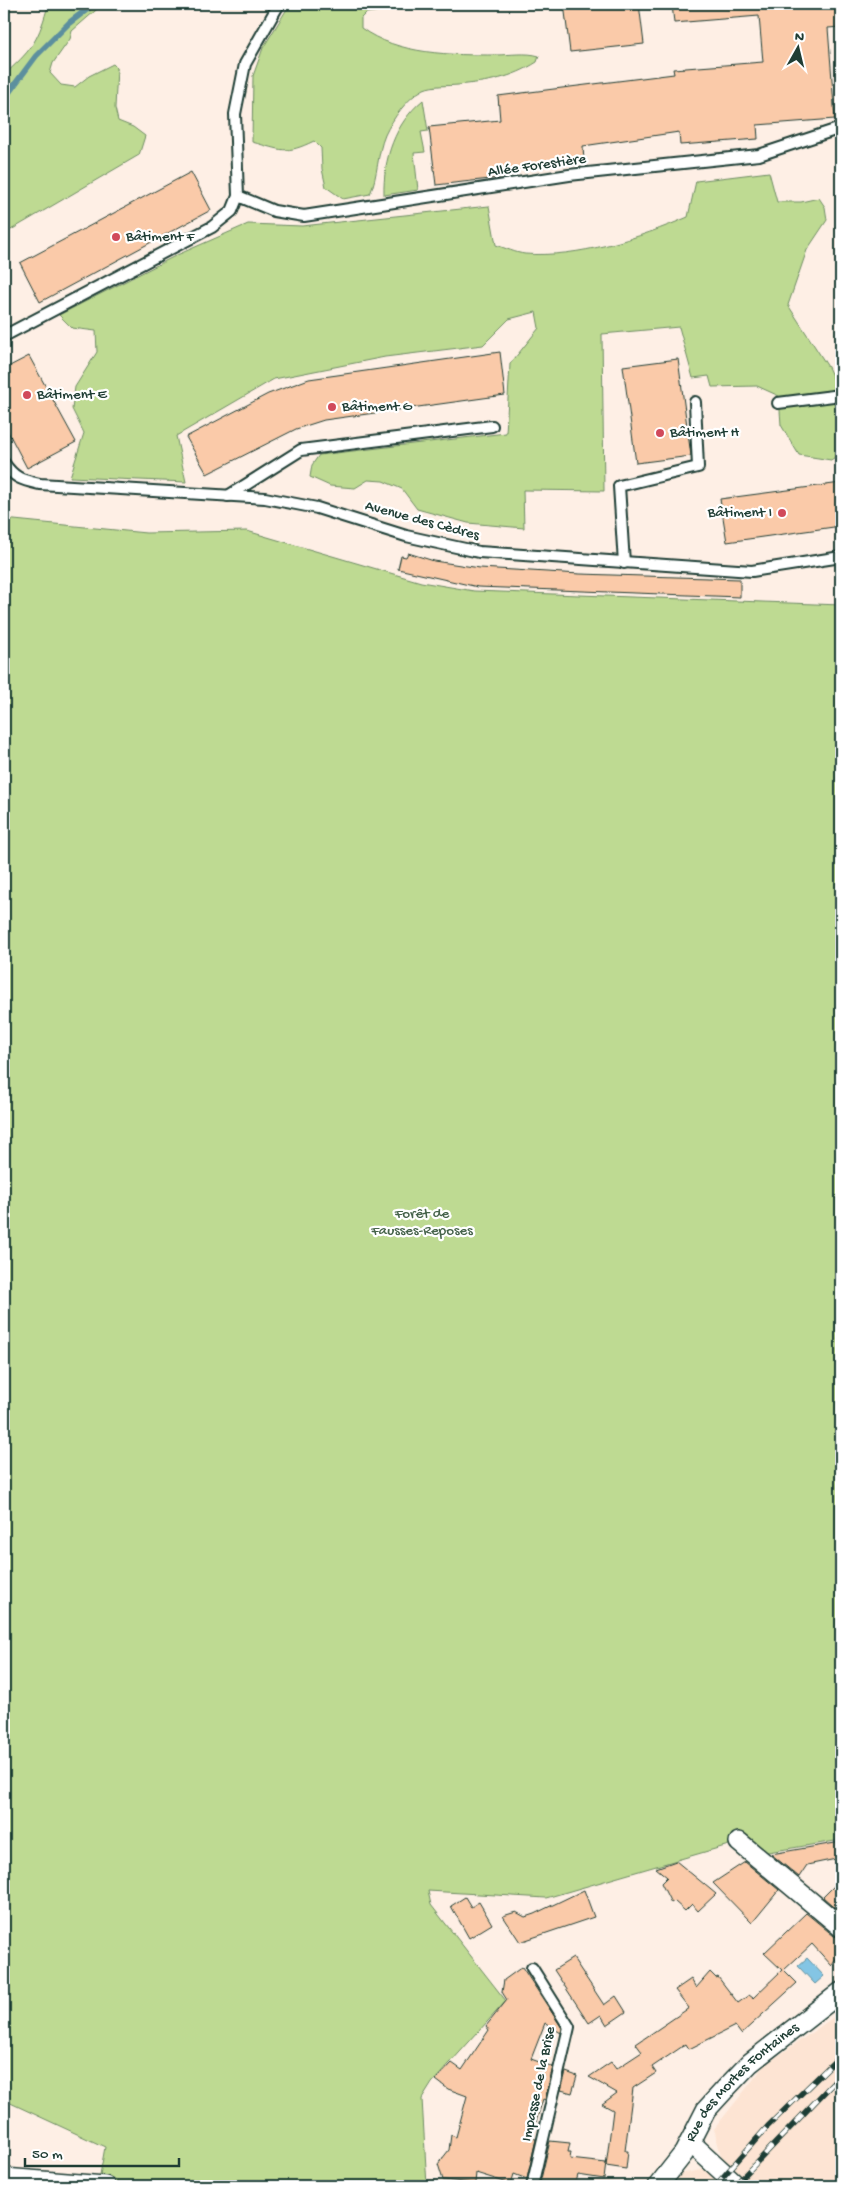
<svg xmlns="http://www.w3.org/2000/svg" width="845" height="2190" font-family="'Gochi Hand',sans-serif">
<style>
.built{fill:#fde4d3}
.green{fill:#beda92;stroke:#6e8c63}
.water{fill:#84c5e4;stroke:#5c8f9e}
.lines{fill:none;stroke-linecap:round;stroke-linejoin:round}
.stream{stroke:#5c8f9e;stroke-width:6}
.building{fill:#facaa9;stroke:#1f3d34}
.service-casing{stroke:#1f3d34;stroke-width:14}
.minor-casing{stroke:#1f3d34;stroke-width:22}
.service{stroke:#fff;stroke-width:10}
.minor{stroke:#fff;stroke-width:19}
.rail-casing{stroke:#1f3d34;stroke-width:5.5}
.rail{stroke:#fff;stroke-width:4;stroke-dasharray:11;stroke-linecap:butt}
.poi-dot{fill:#d1495b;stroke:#fff;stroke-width:2}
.labels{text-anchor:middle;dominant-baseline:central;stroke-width:4.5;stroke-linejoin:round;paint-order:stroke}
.street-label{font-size:15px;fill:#1f3d34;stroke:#fff}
.poi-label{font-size:15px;fill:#1f3d34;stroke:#fff;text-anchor:start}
.park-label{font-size:15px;fill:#47644c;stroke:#fff}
</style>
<rect width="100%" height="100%" fill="#feefe5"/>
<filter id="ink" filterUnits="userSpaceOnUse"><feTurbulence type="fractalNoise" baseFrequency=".02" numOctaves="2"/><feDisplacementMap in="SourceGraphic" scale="10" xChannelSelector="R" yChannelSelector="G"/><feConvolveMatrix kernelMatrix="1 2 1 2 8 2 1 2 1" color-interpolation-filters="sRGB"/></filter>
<g filter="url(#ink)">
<polygon class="built" points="841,2012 841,2186 675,2186 680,2174 706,2169 722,2159 714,2129 765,2065"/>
<g class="green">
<path d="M 56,4 L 103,4 L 72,31 L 70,39 L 53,63 L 50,73 L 61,85 L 75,87 L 89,76 L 113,64 L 117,68 L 115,108 L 118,121 L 133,127 L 145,136 L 139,155 L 4,234 L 4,75 C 30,51 37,44 47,9 Z"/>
<path d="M 290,4 L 433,4 L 366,13 L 361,18 L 361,28 C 398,55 452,55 496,55 C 509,55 527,52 539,56 L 537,62 C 512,78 488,82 458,85 C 448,86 433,85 424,89 C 407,98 393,118 385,135 C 377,154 378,176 370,194 L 343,199 L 326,187 L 322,169 L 321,148 L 314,141 C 285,155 282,150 252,142 L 253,76 L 263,48 Z"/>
<path d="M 423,100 L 428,131 L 421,132 L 425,152 L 414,153 L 418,190 L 384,195 C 383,159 395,123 423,100 Z"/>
<path d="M 769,172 L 777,202 L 801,202 L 819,198 L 825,207 L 827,220 L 807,250 L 788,305 L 828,367 L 841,396 L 841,453 L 831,460 L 799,455 L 781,425 L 779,396 L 757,386 L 712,387 L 709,376 L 693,378 L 679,327 L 602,334 L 604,491 L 523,490 L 524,528 L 468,523 L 417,509 L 402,489 L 383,481 L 368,480 L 355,488 L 330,486 L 310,477 L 312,465 L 319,455 L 506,433 L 510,364 L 539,328 L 536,312 L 509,319 L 483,345 L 385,357 L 274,379 L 176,436 L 186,482 L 70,477 L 84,433 L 72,409 L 75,387 L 97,352 L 96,331 L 72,328 L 59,315 L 177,255 L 248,224 L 302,226 L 489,206 L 496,245 C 505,248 516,253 525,254 C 577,258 640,238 688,217 L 696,181 Z"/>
<polygon points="4,519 146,533 247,531 421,582 474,591 841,605 841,1840 756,1854 739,1842 546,1898 428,1891 431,1905 506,2001 432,2083 422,2099 427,2186 98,2186 105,2147 4,2100"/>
</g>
<polygon class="water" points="807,1958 824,1976 815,1984 798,1966"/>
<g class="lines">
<polyline class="stream" points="4,99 36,56 69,23 94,4"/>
</g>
<g class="building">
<polygon points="564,4 639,4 644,44 570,52"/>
<polygon points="672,4 841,4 841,27 828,28 835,119 757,125 758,139 680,145 679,132 583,146 584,162 498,172 499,178 436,185 429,127 500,120 498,96 674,74 673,69 763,62 759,16 674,23"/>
<polygon points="191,172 211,210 40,302 20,263"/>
<polygon points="500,352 505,395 324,420 296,429 207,474 186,437 268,394 309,379"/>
<polygon points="29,356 76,442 27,468 4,424 4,369"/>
<polygon points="678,359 691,456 636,463 623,366"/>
<polygon points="841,483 841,526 727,542 720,499"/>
<polygon points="408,553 434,561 480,568 580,574 740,579 740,597 478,587 398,569 401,556 406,557"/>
<polygon points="841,1842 841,1858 807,1865 799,1877 771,1854"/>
<polygon points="676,1861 716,1894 698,1911 692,1904 685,1911 674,1901 671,1903 661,1883 667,1877 656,1868"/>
<polygon points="745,1862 779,1890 752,1923 713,1883"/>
<polygon points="841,1879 841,1913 823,1897"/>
<polygon points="584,1890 594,1917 520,1942 503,1916 516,1912 525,1917 534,1914"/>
<polygon points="465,1897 471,1907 479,1902 492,1924 469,1938 451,1906"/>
<polygon points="806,1913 834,1936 841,1938 841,1949 832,1966 812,1944 784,1970 797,1983 741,2034 735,2026 689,2049 686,2044 652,2067 656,2073 633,2088 625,2151 628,2151 626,2169 606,2166 613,2110 602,2104 617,2093 589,2077 611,2062 616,2069 642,2052 636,2044 689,2008 675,1990 691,1979 696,1988 710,1972 716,1978 718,1977 738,2003 749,1995 753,1998 782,1970 764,1953"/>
<polygon points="573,1958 604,2005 616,1996 626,2012 607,2025 601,2015 589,2023 554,1970"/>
<polygon points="522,1967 562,2028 561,2033 545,2023 531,2059 553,2067 545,2100 543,2099 531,2138 536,2139 527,2179 514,2174 511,2184 476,2173 475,2183 443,2180 438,2164 449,2150 451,2135 456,2137 467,2096 448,2089 436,2080 452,2063 462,2070 489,2030 486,2026 507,2000 502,1992 504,1980"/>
<polygon points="566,2072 577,2076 572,2093 561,2090"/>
<polygon points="550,2141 570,2143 568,2152 571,2152 570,2159 606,2163 604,2179 578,2175 575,2186 551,2186 540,2183"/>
</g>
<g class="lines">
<defs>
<g id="service">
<polyline points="238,196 274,211 304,216 569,175 759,155 841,128"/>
<polyline points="4,336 212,227 232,211 238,196 235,114 245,64 279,4"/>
<polyline points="778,403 841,395"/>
<path d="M 4,463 C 15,479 22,480 40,484 L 265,498 L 317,508 L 406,536 L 479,552 L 752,571 L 841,557"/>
<polyline points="228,496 301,450 492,426"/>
<polyline points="624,563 619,486 698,467 695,402"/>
<polyline points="532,2186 569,2027 532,1968"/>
</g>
<g id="minor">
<polyline points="739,1842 841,1927"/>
<polyline points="690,2142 738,2186"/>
<polyline points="4,2178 105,2186"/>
<path id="s1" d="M 658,2186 L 684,2153 L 706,2110 L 728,2086 L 750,2063 L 841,1992"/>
</g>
</defs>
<use href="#service" class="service-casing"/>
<use href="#minor" class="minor-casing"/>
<use href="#service" class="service"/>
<use href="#minor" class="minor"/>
<defs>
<g id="rail">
<polyline points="715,2186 768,2126 841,2055"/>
<polyline points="734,2186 841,2075"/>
</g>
</defs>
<use href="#rail" class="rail-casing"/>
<use href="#rail" class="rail"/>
</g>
</g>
<g class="poi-dot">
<circle cx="116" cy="237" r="5"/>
<circle cx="27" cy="395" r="5"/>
<circle cx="332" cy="407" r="5"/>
<circle cx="660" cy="433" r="5"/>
<circle cx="782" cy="513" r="5"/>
</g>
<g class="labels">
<g class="street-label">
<text transform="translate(537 166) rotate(-8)">Allée Forestière</text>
<text transform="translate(422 521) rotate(15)">Avenue des Cèdres</text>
<text transform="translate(539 2084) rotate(-78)">Impasse de la Brise</text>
<text stroke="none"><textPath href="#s1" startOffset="135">Rue des Mortes Fontaines</textPath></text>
</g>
<g class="poi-label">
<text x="126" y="237">Bâtiment F</text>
<text x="37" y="395">Bâtiment E</text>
<text x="342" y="407">Bâtiment G</text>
<text x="670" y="433">Bâtiment H</text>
<text x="772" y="513" text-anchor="end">Bâtiment I</text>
</g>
<g class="park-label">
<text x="422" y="1214">Forêt de<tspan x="422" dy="17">Fausses-Reposes</tspan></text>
</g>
</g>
<rect width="845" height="2190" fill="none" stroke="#fff" stroke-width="20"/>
<rect x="10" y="10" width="825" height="2170" fill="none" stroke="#1f3d34" stroke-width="2" filter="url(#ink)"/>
<g transform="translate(798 48) rotate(8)" stroke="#ffffff" stroke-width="4" paint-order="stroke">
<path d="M0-4L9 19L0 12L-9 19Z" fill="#1f3d34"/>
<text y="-8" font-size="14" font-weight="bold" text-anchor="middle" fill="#1f3d34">N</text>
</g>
<path d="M25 2158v8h154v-8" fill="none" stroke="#1f3d34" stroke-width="2.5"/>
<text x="32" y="2158" font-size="15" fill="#1f3d34" stroke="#ffffff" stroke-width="4" paint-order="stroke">50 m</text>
</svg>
